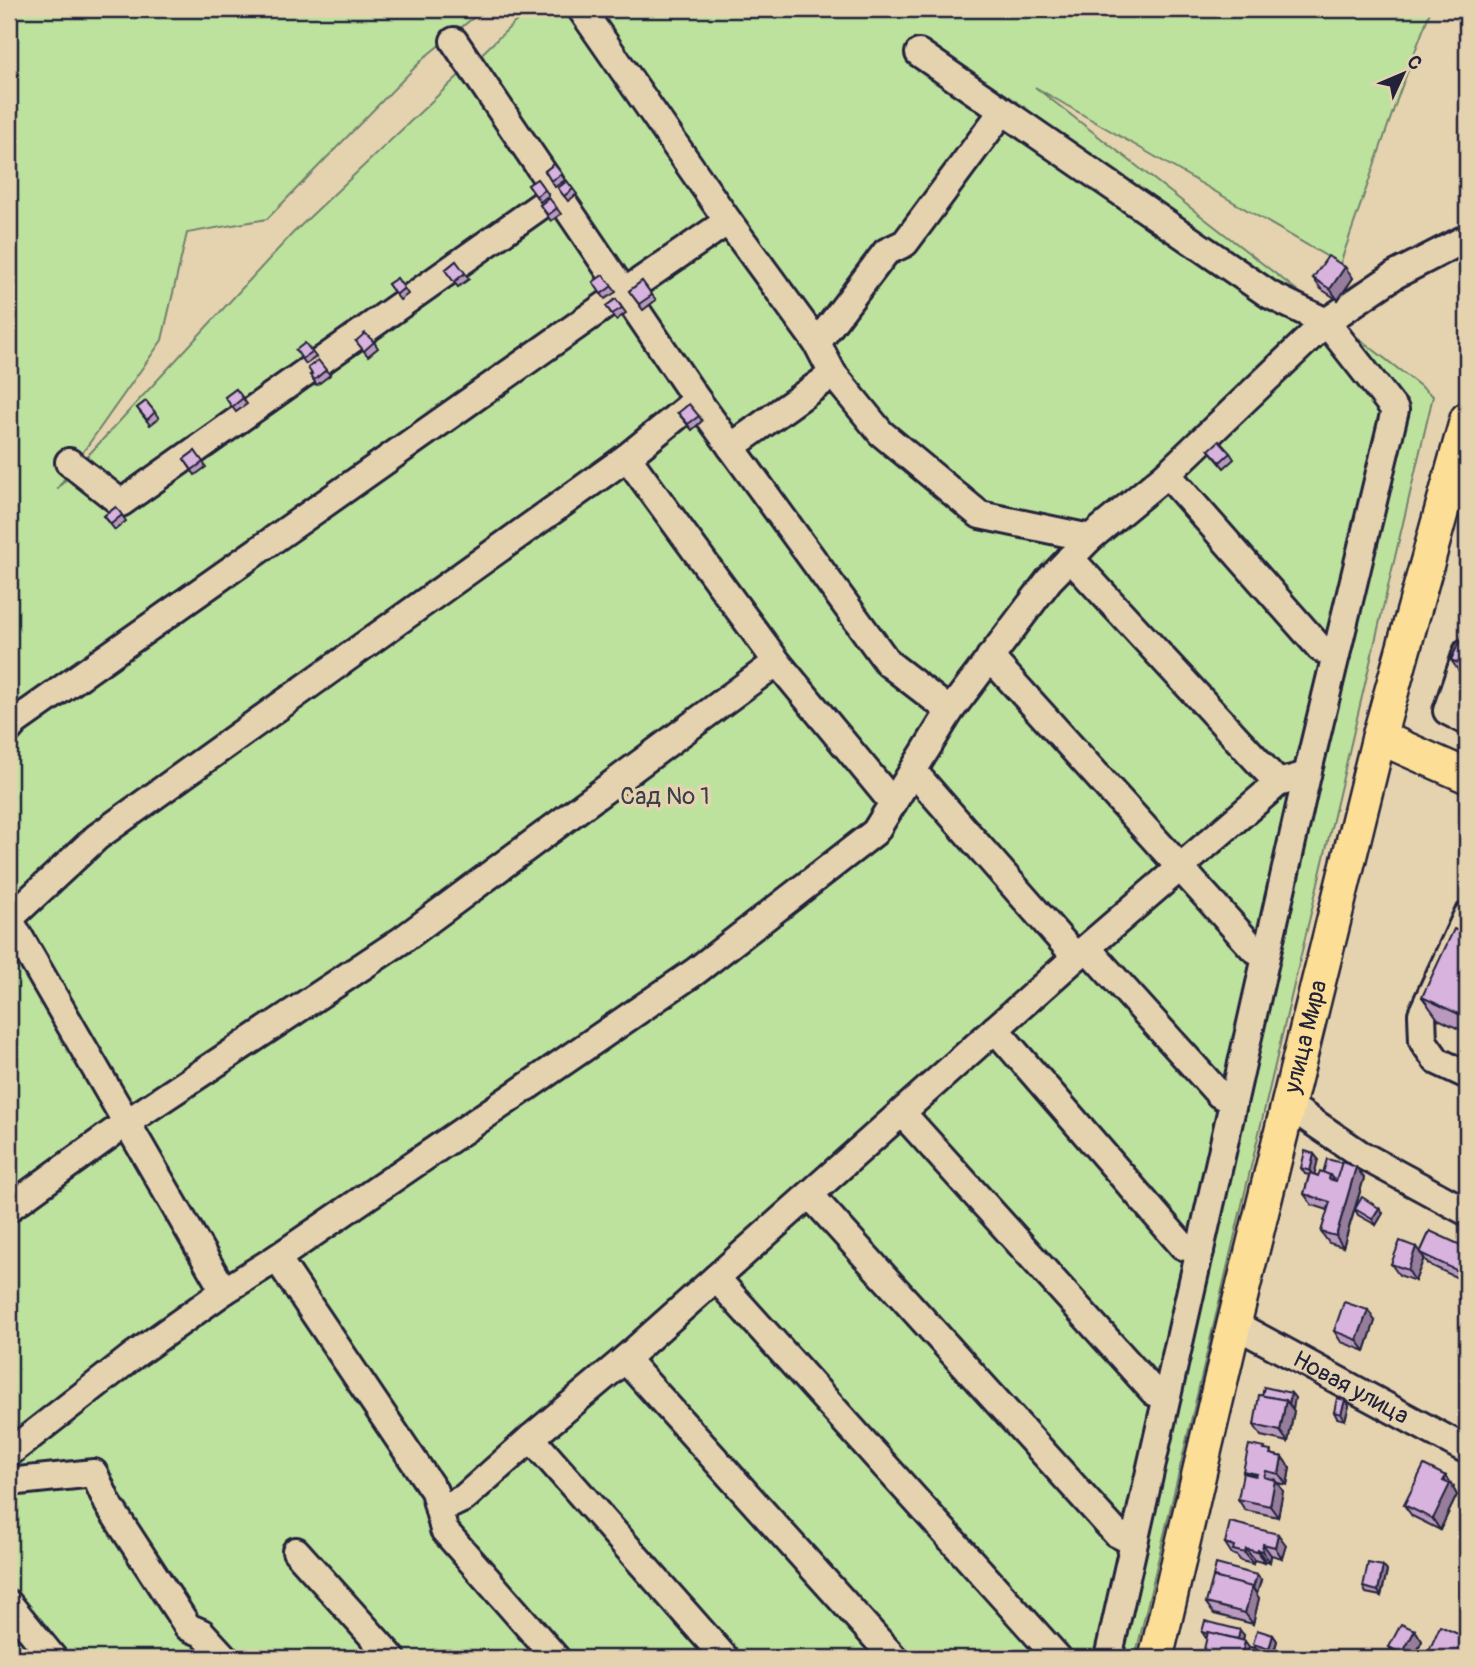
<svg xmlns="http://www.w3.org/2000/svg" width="1476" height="1667" font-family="Pangolin,sans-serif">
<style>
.green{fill:#bde29d;stroke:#70826c;stroke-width:2}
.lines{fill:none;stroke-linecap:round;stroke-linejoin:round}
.minor-casing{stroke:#22223b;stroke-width:32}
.major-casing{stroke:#22223b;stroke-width:38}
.minor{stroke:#e5d3b0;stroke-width:26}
.major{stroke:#fcde96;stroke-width:33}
.wall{fill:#b99abe;stroke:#22223b;stroke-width:2}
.shaded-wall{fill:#967d9b;stroke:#22223b;stroke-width:2}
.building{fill:#d7b3dd;stroke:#22223b;stroke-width:2}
.labels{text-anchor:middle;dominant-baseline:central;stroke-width:7;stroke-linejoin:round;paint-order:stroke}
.park-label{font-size:24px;fill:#393f4a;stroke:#e5d3b0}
.street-label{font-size:24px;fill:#22223b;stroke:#e5d3b0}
</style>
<rect width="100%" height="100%" fill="#e5d3b0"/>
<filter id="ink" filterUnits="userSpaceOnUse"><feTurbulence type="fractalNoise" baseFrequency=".0143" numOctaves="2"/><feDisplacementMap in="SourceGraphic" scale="14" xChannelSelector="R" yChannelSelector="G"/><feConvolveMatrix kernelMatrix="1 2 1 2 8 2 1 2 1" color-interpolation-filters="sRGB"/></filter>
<g filter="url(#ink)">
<polygon class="green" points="9,9 484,9 426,56 267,219 187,233 162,340 57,489 293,233 529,9 1431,9 1399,94 1340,264 1035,87 1433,396 1135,1658 9,1658"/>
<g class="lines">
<defs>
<g id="minor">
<polyline points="581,9 728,221 817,343 833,374 881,433 980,515 1090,538"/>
<polyline points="454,41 697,400 888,663 950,711"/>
<polyline points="919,53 1270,295 1326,322 1395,410 1307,775 1108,1658"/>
<polyline points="817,343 886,252 905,243 1002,112"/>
<polyline points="731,447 833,374"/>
<polyline points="627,457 777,662 893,803"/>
<polyline points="69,462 121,503 557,194"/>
<polyline points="1167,474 1320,648 1336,655"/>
<polyline points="1070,558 1278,783"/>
<polyline points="1467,652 1447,711 1467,721"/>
<polyline points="990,657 1253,948 1266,956"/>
<polyline points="9,729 15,722 623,293 728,221"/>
<polyline points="913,771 1076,957"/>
<polyline points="1467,916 1422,1014 1423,1041 1437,1061 1467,1075"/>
<polyline points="1087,948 1219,1094 1233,1102"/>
<polyline points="995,1029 1183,1246 1200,1251"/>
<polyline points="1288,1105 1360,1154 1467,1212"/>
<polyline points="902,1113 1154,1392 1167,1396"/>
<polyline points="810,1195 1116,1533 1134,1542"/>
<polyline points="9,1208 126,1123 402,940 777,662"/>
<polyline points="277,1258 434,1491 444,1530 556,1658"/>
<polyline points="716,1278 1058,1658"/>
<polyline points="224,1291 9,919 97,837 627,457 697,400"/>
<path id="s1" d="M 1234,1324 L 1467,1450"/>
<polyline points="625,1359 894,1658"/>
<polyline points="531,1438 725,1658"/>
<polyline points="9,1453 133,1356 224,1291 277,1258 696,971 875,832 950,711 1049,580 1090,538 1167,474 1326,322 1395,275 1467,238"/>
<polyline points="9,1482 94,1473 108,1504 188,1627 202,1633 225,1658"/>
<polyline points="439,1510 464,1498 531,1438 625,1359 1076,957 1278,783 1307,775"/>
<polyline points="296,1551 392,1658"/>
<polyline points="9,1604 53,1658"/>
</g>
<g id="major">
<polyline points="1379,737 1467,776"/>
<path id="s2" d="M 1156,1658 L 1234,1324 L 1379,737 L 1467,419"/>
</g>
</defs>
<use href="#minor" class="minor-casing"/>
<use href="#major" class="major-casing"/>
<use href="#minor" class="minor"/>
<use href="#major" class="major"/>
</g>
<g class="wall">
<polygon points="554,164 565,180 555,187 545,171"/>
<polygon points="537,179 549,195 540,202 528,185"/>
<polygon points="567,181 577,194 568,201 558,188"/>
<polygon points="549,198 561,214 551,221 540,205"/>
<polygon points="456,261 469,279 458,287 445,270"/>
<polygon points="1345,267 1353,278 1338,300 1321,289 1313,278"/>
<polygon points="603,275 616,292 605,299 593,282"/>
<polygon points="397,278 408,294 400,300 388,284"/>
<polygon points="642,281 656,300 643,310 629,291"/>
<polygon points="616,299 626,313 616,320 606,306"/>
<polygon points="356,341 374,342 378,348 368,356"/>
<polygon points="296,350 312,352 316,357 306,364"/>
<polygon points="318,360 330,375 317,385 310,375 312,374"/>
<polygon points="236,389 247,404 236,412 225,397"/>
<polygon points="146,401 159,418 150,425 137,408"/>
<polygon points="678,413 699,416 702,421 692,430"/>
<polygon points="1209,450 1230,453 1234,459 1224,468"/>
<polygon points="195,451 206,467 195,475 184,459"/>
<polygon points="116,507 126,521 115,530 104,516"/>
<polygon points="1467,625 1467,683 1451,660"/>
<polygon points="1467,935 1467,1033 1438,1019 1422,997"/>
<polygon points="1314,1154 1318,1159 1314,1174 1318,1176 1323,1172 1356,1167 1364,1178 1355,1209 1379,1208 1383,1213 1376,1225 1358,1215 1355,1209 1343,1247 1329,1243 1321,1232 1328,1210 1312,1205 1304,1194 1309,1175 1305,1174 1301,1168"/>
<polygon points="1430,1231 1466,1282 1428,1264 1424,1258 1415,1281 1399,1275 1391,1264 1416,1247 1420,1253"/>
<polygon points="1375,1321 1365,1351 1341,1342 1334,1331"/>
<polygon points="1291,1393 1295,1398 1292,1409 1294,1411 1288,1442 1261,1436 1254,1425 1262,1396"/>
<polygon points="1345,1400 1349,1406 1345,1420 1337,1418 1334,1412"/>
<polygon points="1266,1450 1274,1455 1282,1457 1290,1468 1287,1485 1278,1483 1283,1491 1278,1517 1245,1510 1238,1499 1245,1473 1243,1471"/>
<polygon points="1454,1487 1453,1488 1457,1495 1440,1530 1412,1516 1404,1505"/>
<polygon points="1225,1543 1286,1545 1282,1558 1271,1555 1270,1562 1266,1561 1265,1563 1254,1560 1253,1564 1241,1561 1237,1556 1232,1554"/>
<polygon points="1383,1566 1387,1571 1381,1596 1366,1593 1363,1587"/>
<polygon points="1261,1580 1257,1594 1256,1594 1259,1598 1253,1624 1214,1614 1206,1603"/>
<polygon points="1415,1630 1422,1641 1414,1658 1397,1658 1389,1647"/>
<polygon points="1202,1632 1244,1635 1243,1641 1249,1647 1256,1648 1253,1644 1273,1635 1277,1641 1274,1653 1206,1638"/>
</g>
<g class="shaded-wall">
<polygon points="1345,267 1353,278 1338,300 1330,289"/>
<polygon points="1314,1154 1318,1159 1314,1176 1310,1171"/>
<polygon points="1356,1167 1364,1178 1343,1247 1336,1236"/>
<polygon points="1379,1208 1383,1213 1376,1225 1372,1219"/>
<polygon points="1416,1247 1424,1258 1415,1281 1408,1270"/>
<polygon points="1467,1251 1467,1278 1466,1282 1458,1271"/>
<polygon points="1368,1310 1375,1321 1365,1351 1357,1340"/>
<polygon points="1291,1393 1295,1398 1293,1409 1289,1404"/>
<polygon points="1286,1400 1294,1411 1288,1442 1280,1431"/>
<polygon points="1345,1400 1349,1406 1345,1420 1341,1414"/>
<polygon points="1282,1457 1290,1468 1287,1485 1279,1474"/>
<polygon points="1446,1476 1454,1487 1453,1488 1457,1495 1440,1530 1433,1519"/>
<polygon points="1275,1480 1283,1491 1278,1517 1270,1506"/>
<polygon points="1278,1534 1286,1545 1282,1558 1275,1547"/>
<polygon points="1263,1544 1271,1555 1270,1562 1262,1551"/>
<polygon points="1246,1549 1254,1560 1253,1564 1245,1553"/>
<polygon points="1258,1550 1266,1561 1265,1563 1257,1552"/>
<polygon points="1383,1566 1387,1571 1381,1596 1378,1591"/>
<polygon points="1257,1575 1261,1580 1257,1594 1253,1588"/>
<polygon points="1252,1587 1259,1598 1253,1624 1245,1613"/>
<polygon points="1240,1630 1244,1635 1241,1647 1237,1641"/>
<polygon points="1415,1630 1422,1641 1414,1658 1405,1658 1402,1654"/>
<polygon points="1273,1635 1277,1641 1273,1654 1269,1649"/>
<polygon points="1245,1641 1253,1652 1252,1658 1241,1658"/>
<polygon points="1467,1647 1467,1658 1462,1658"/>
</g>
<g class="building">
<polygon points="554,164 562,174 551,181 545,171"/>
<polygon points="537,179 545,190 536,196 528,185"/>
<polygon points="567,181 573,189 564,196 558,188"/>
<polygon points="549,198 557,208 548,215 540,205"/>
<polygon points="1328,256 1345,267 1330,289 1313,278"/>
<polygon points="456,261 465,273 454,282 445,270"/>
<polygon points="603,275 612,286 601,294 593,282"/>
<polygon points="397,278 404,288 396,295 388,284"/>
<polygon points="642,281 652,295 639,304 629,291"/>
<polygon points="616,299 622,308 612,314 606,306"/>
<polygon points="365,333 374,342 364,351 356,341"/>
<polygon points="305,343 312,352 302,359 296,350"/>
<polygon points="318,360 326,370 314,380 310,375 312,374 308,368"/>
<polygon points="236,389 243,398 232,407 225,397"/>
<polygon points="146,401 155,412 147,420 137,408"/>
<polygon points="689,404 699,416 688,424 678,413"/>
<polygon points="1219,441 1230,453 1220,462 1209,450"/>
<polygon points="195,451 203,462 192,470 184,459"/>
<polygon points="116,507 122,515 111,524 104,516"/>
<polygon points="1467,625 1467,667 1451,660"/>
<polygon points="1454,929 1467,935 1467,1018 1422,997"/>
<polygon points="1305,1151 1314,1154 1310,1171 1301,1168"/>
<polygon points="1327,1159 1342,1163 1337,1180 1333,1179 1330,1175 1323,1173"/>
<polygon points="1342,1162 1356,1167 1336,1236 1321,1232 1330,1202 1304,1194 1310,1173 1318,1176 1320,1171 1330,1175 1329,1179 1336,1181"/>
<polygon points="1362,1197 1379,1208 1372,1219 1355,1209"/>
<polygon points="1430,1231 1467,1248 1467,1251 1458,1271 1420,1253"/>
<polygon points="1400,1241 1416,1247 1408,1270 1391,1264"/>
<polygon points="1344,1302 1368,1310 1357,1340 1334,1331"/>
<polygon points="1264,1387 1291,1393 1289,1404 1286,1400 1262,1396"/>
<polygon points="1259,1395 1286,1400 1280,1431 1254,1425"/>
<polygon points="1337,1398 1345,1400 1341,1414 1334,1412"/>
<polygon points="1249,1445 1265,1448 1264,1450 1271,1451 1270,1454 1282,1457 1279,1474 1266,1471 1264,1477 1275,1480 1270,1506 1238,1499 1243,1473 1256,1476 1257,1474 1243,1471"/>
<polygon points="1424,1465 1446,1476 1443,1481 1450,1484 1433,1519 1404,1505"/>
<polygon points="1230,1522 1278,1534 1275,1547 1263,1544 1262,1551 1258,1550 1257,1552 1246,1549 1245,1553 1233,1550 1234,1546 1225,1543"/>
<polygon points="1368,1563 1383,1566 1378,1591 1363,1587"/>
<polygon points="1216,1564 1257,1575 1253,1588 1213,1577"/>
<polygon points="1213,1577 1252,1587 1245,1613 1206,1603"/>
<polygon points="1205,1621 1240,1630 1238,1639 1208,1632 1208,1634 1202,1632"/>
<polygon points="1401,1624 1415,1630 1402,1654 1389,1647"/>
<polygon points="1440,1626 1467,1638 1467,1647 1462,1658 1438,1658 1428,1653"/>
<polygon points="1257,1630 1273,1635 1269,1649 1253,1644"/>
<polygon points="1208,1632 1245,1641 1241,1658 1202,1658"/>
<polygon points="1249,1647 1291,1657 1291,1658 1246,1658"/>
</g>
</g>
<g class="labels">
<g class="park-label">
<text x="665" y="796">Сад № 1</text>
</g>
<g class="street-label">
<text stroke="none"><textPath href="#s2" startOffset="639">улица Мира</textPath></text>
<text stroke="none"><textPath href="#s1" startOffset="133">Новая улица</textPath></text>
</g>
</g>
<rect width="1476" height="1667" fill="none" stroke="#e5d3b0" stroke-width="35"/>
<rect x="18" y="18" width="1441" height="1632" fill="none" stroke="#22223b" stroke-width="2.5" filter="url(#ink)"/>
<g transform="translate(1403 74) rotate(46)" stroke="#e5d3b0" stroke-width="5" paint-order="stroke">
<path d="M0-5L12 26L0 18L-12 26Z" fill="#22223b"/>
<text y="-10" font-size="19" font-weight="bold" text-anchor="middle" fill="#22223b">С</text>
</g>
</svg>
